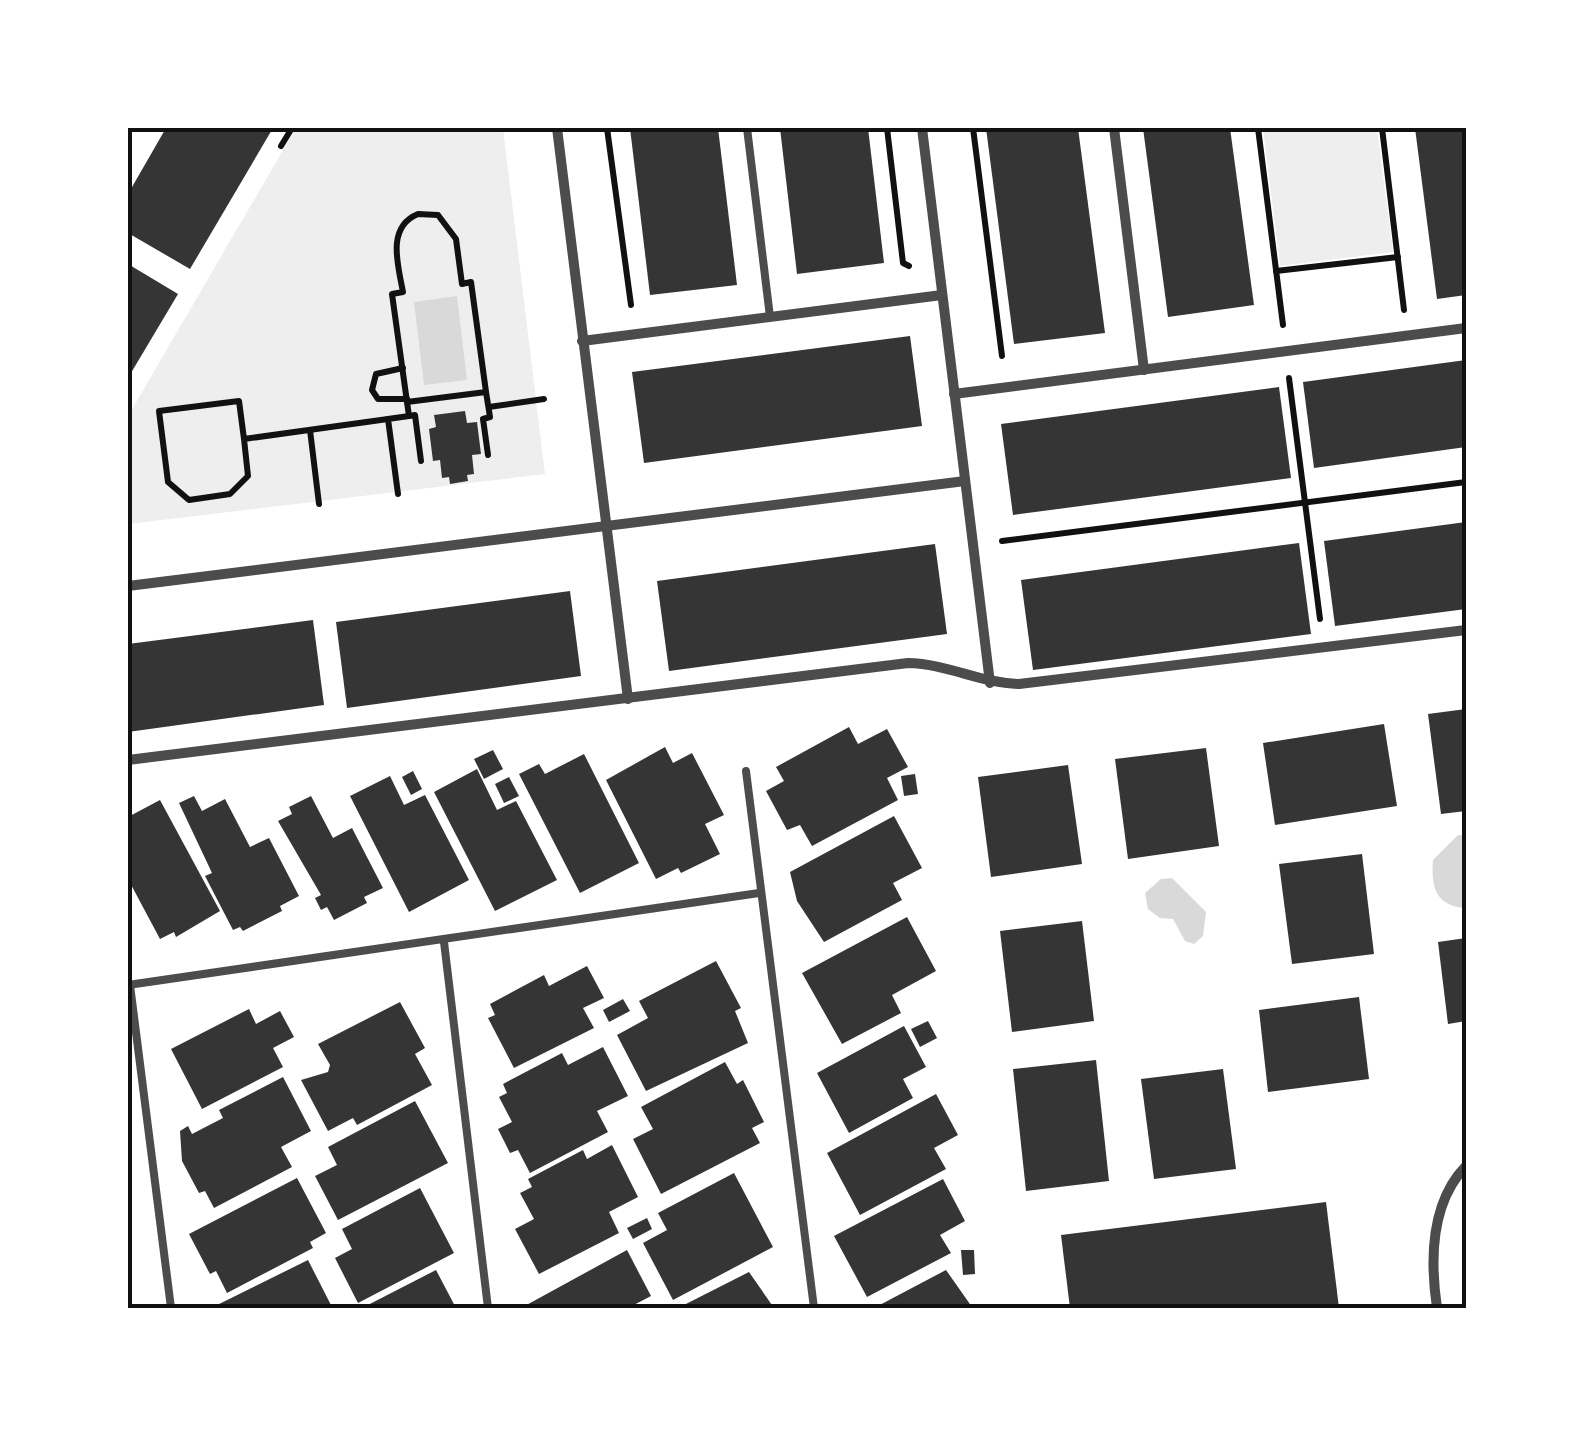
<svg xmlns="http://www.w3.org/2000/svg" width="1594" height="1436" font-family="'Fira Sans',sans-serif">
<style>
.green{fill:#eee}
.water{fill:#d9d9d9}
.building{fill:#353535}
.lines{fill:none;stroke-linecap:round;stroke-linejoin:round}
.path{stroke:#111;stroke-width:6}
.service{stroke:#4c4c4c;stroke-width:8}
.minor{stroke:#4c4c4c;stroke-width:10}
.neatline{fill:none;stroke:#111;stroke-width:4}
</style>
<rect width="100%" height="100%" fill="#fff"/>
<g class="green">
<polygon points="296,128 503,128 545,474 128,524 128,416"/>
<polygon points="1263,128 1377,128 1393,252 1280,266"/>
</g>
<g class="water">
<polygon points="457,296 467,380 424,385 414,302"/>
<path d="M 1458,835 L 1466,835 L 1466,908 C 1435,906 1431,887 1433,860 Z"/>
<polygon points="1172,878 1206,912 1203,936 1194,944 1185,941 1173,919 1160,918 1148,909 1145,893 1161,879"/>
</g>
<g class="building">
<polygon points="166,128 273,128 190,269 128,233 128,194"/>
<polygon points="630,128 718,128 737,285 650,295"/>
<polygon points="780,128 868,128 884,263 797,274"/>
<polygon points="986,128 1078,128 1105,333 1014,344"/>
<polygon points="1143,128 1230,128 1254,305 1168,317"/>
<polygon points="1415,128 1466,128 1466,295 1437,299"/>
<polygon points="128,264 178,294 128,378"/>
<polygon points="910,336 922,426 644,463 632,372"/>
<polygon points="1466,360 1466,447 1314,468 1303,382"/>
<polygon points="1279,387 1291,478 1013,515 1001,424"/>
<polygon points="465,411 467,423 477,422 481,454 472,455 474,474 467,475 468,481 450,484 449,477 442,478 440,460 433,461 429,429 436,427 434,415"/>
<polygon points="1466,522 1466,609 1335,626 1324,541"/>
<polygon points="1299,543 1311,634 1033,670 1021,580"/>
<polygon points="935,544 947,634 669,671 657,581"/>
<polygon points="570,591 581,676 347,708 336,622"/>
<polygon points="313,620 324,705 128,732 128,644"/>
<polygon points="1466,709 1466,811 1441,814 1428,714"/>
<polygon points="1384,724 1397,806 1275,825 1263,743"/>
<polygon points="849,727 858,744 887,729 908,767 887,778 898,800 812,846 800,825 787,830 766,791 784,781 776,767"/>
<polygon points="665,747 673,763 692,753 724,815 705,824 720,854 681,873 678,868 656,879 606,780"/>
<polygon points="1206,748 1219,846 1128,859 1115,759"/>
<polygon points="493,750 503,769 484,779 474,759"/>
<polygon points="584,754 639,863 580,893 519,774 539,764 545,774"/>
<polygon points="1068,765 1082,864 991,877 978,777"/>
<polygon points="477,769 497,810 516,801 557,880 495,911 434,792"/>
<polygon points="413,771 422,789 411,795 402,777"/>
<polygon points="915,774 918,794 904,796 901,776"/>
<polygon points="390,776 404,805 425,795 469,880 409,912 350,796"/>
<polygon points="509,777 519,796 504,803 495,784"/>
<polygon points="194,796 202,811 225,799 250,847 269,838 299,896 280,906 282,911 243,931 240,927 233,930 205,876 212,873 179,803"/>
<polygon points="311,796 333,838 352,828 383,888 364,897 367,903 334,920 327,907 321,910 315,898 321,895 278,821 292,814 289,807"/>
<polygon points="160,800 220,911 176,937 174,932 160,939 128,879 128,817"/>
<polygon points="894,816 922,868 893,883 902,900 824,942 797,901 790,872"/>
<polygon points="1362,854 1374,954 1292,964 1279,864"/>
<polygon points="907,917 936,971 892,995 901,1013 842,1044 802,973"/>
<polygon points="1082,921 1094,1021 1012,1032 1000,931"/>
<polygon points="1466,938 1466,1021 1448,1024 1438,942"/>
<polygon points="716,961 741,1008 735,1011 748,1043 646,1091 617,1035 648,1018 639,1001"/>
<polygon points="587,966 604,998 583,1008 594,1028 514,1068 488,1018 495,1015 490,1004 544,975 549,986"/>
<polygon points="1359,997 1369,1079 1268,1092 1259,1010"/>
<polygon points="623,999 630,1011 609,1022 603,1010"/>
<polygon points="400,1002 425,1048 415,1054 432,1085 357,1125 353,1118 328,1131 301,1080 328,1072 330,1065 318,1044"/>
<polygon points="249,1009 256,1024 280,1011 294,1037 273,1048 283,1067 202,1109 171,1049"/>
<polygon points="928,1021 937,1038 920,1047 911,1029"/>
<polygon points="904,1026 926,1067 903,1079 913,1098 849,1133 817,1073"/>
<polygon points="603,1047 628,1096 597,1111 608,1132 530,1173 518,1150 510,1153 498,1129 512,1122 499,1097 507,1093 503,1084 562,1053 568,1065"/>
<polygon points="1096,1060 1109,1181 1026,1191 1013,1069"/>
<polygon points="725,1062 737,1084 743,1080 764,1122 752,1128 760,1143 661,1194 633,1139 653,1129 641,1107"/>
<polygon points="1223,1069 1236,1169 1154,1179 1141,1079"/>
<polygon points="283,1077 311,1131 281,1147 292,1167 214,1208 205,1191 199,1193 182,1161 180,1131 188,1126 192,1134 223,1118 219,1110"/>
<polygon points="936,1094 958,1135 934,1148 946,1169 860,1215 827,1153"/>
<polygon points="415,1101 448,1163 338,1220 315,1176 337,1165 328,1147"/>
<polygon points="612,1145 638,1197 609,1212 619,1233 539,1274 515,1229 534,1219 520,1193 532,1187 528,1179 583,1150 587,1159"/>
<polygon points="734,1173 773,1247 673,1300 643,1243 667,1230 658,1213"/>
<polygon points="297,1178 326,1233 310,1242 313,1248 227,1293 216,1271 210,1274 189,1234"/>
<polygon points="943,1179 965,1221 940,1235 951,1253 867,1297 834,1236"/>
<polygon points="420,1188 454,1253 358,1303 335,1258 352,1249 342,1229"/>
<polygon points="1326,1202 1339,1308 1070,1308 1061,1235"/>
<polygon points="647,1218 652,1229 633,1239 627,1228"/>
<polygon points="627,1250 651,1296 628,1308 521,1308"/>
<polygon points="961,1250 974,1250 975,1274 963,1275"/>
<polygon points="308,1260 332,1307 328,1308 211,1308"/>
<polygon points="436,1270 456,1308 362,1308"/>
<polygon points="946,1270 972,1307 874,1308"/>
<polygon points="749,1272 774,1308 678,1308"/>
</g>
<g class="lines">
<g class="path">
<polyline points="607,128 631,305"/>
<polyline points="887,128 903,263 909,266"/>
<polyline points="973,128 1002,356"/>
<polyline points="1258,128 1283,325"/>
<polyline points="1382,128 1404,310"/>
<polyline points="281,146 292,128"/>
<path d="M 418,214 L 438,215 L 456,239 L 462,284 L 471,282 L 486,392 L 407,402 L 392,294 L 403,292 C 398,265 386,227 418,214 Z"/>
<polyline points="1276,271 1398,257"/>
<polyline points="403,368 376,374 372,390 378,399 407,399"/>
<polyline points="1289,378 1320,619"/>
<polyline points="486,392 490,417 483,419 488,455"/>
<polyline points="489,407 544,399"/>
<polyline points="409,416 415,415 421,461"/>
<polyline points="310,430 319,504"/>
<polyline points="244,439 248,476 230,494 189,500 168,482 159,411 239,401 244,439 388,419"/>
<polyline points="398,494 388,419 409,416 407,402"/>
<polyline points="1002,541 1466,482"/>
</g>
<g class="service">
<polyline points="747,128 770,317"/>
<polyline points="746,771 814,1308"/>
<polyline points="444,942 488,1308"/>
<polyline points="128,985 759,893"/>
<polyline points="130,985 171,1308"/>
</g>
<g class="minor">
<polyline points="557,128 628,699"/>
<polyline points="922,128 990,683"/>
<polyline points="1114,128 1144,370"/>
<polyline points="582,341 942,295"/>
<polyline points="954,394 1466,328"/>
<polyline points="128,586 965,481"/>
<path d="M 128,760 L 908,663 C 948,664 980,683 1019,684 L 1466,630"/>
<path d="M 1437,1308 C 1430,1260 1430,1203 1466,1166"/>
</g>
</g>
<rect width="1594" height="1436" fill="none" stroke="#ffffff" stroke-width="260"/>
<rect x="130" y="130" width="1334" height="1176" class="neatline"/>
</svg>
